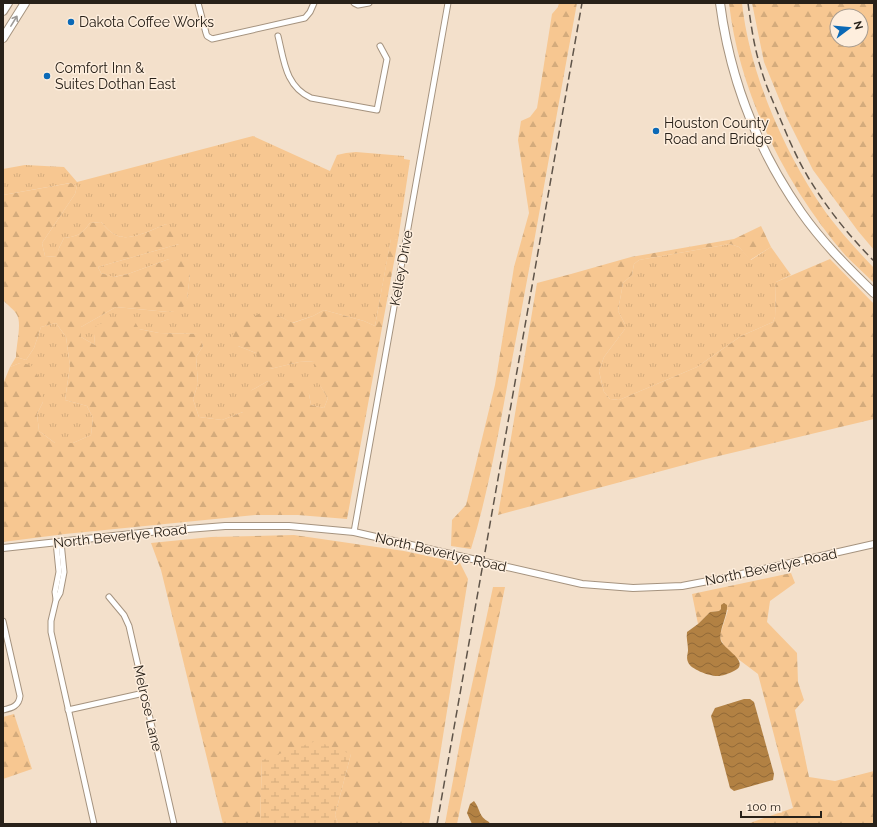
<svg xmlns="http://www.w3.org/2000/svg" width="877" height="827" font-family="Raleway,sans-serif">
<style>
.grass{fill:url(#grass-tufts)}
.forest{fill:url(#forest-firs);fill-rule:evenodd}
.wetland{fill:url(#wetland-marsh)}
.water{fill:url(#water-waves)}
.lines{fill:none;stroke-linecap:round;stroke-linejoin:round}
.minor-casing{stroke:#a5937f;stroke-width:7}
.tertiary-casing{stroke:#a5937f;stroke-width:8}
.primary-casing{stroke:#a5937f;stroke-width:10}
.trunk-casing{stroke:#a5937f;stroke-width:10}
.minor{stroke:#fff;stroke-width:5}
.tertiary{stroke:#fff;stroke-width:6}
.primary{stroke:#fff;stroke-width:8}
.trunk{stroke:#fff;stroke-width:8}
.rail{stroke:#5f5449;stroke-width:1.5;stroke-dasharray:8 4;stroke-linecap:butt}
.oneway{stroke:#9e9b98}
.poi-dot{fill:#0b69b6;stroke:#feeedd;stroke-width:1.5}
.labels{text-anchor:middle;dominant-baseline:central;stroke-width:3;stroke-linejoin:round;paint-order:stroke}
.poi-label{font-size:14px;fill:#282119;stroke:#feeedd;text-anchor:start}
.street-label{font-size:14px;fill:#282119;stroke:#feeedd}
</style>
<defs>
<pattern id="grass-tufts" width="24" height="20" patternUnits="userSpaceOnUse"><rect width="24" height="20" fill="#f7c791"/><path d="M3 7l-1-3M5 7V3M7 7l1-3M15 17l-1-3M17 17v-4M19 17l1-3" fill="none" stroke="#d4ab7c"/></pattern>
<pattern id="forest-firs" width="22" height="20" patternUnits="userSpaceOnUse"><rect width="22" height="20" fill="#f7c791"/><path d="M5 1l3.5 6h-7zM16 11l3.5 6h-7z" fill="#d4ab7c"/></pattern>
<pattern id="wetland-marsh" width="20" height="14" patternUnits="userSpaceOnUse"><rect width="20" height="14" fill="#f7c791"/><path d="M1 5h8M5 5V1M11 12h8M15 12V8" fill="none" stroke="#d4ab7c"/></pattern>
<pattern id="water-waves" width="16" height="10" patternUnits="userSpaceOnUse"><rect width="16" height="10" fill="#b28143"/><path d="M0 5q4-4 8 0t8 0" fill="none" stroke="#916937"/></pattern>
</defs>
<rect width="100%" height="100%" fill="#f3e0cb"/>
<g class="grass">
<path d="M 253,136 L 330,171 L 337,155 L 346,153 L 356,152 L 404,156 L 404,159 L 410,160 L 398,240 L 391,239 L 375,326 L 364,321 L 324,310 L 313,316 L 292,323 L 279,316 L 238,346 L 256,353 L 270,369 L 299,362 L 315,361 L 321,387 L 328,398 L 324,408 L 311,405 L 309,394 L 268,381 L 252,390 L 243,412 L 222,420 L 199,417 L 193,399 L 198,384 L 196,357 L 203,346 L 198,334 L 159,333 L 139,329 L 94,334 L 95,345 L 81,337 L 81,327 L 116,307 L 168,312 L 181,310 L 187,299 L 190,274 L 169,259 L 128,274 L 113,277 L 101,273 L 98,267 L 179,244 L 166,224 C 154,229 131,241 118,236 C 111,233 106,228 101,222 L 90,223 C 81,235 78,236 64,238 L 59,248 L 57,257 L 45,256 L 42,243 L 75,194 L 77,186 L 70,183 L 3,195 L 3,169 L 25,165 L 64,167 L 77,182 Z"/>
<polygon points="730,244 739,247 751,260 771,247 791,275 776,282 775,317 773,322 741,336 697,367 619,400 610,399 604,392 599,371 604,357 625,329 625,324 618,311 623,283 632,275 634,264 639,260"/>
<polygon points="56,323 66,337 70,366 65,400 87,406 93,418 91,435 73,443 55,443 39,431 37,414 43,402 20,363 10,367 16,357 26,360 34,348 41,327"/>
</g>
<g class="forest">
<path d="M 559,3 L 577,3 C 555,122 535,241 512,360 C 500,423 490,487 471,549 L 451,546 L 452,520 L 466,505 L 495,385 L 514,267 L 529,213 L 518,140 L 521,121 L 530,117 L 537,108 L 552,14 L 558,7 Z"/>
<path d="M 729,3 L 742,3 C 749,69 780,142 816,198 C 832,223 853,246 874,268 L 874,283 C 865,274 855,265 846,256 C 787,188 739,94 729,3 Z"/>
<path d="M 752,3 L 874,3 L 874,250 L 858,231 L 813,170 L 787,118 L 764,62 ZM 837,16 L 861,16 L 861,40 L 837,40 Z"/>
<path d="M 71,183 L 77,186 L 75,194 L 42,243 L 45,256 L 56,257 L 59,248 L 64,238 C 78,236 81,235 90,223 L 101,222 C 106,228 111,233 118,236 C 131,241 154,229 166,224 L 180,235 L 179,244 L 98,267 L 101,273 L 114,277 L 128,274 L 169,259 L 186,260 L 190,274 L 187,300 L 181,311 L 168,312 L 116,307 L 81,327 L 81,337 L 95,345 L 94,334 L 96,325 L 117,319 L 133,318 L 139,329 L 159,333 L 199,334 L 203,346 L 196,357 L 198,384 L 193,399 L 199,417 L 222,420 L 243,412 L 240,400 L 252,390 L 268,381 L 301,384 L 309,394 L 311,405 L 324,408 L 328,398 C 320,386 313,376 315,361 L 299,362 L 270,369 L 260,366 L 256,353 L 238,346 L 231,337 L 239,325 L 264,311 L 279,316 L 293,323 L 313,316 L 324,310 L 364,321 L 375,326 L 391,238 L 398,240 L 347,519 L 298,515 L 255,515 L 65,534 L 3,542 L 3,384 L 10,367 L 20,363 L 31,365 L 41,381 L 43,402 L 37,414 L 39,431 L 55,443 L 73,443 L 91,435 L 93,418 L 87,406 L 65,400 L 70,366 L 66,337 L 56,323 L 41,327 L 34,348 L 26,360 L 16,357 C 16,346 22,323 17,315 C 14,309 7,305 3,300 L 3,195 Z"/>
<polygon points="761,226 771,247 750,260 739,247 730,244 639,260 634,264 632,275 623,283 618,311 625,324 625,329 604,357 599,371 604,392 610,399 619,400 697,367 741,336 773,322 775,317 776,282 830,259 874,304 874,419 706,459 498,515 537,283 571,274 631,257 734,239"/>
<polygon points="294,535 404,551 460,563 468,579 429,824 338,824 335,815 351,754 262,760 260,824 223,824 161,570 151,543 211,537"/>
<polygon points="791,573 795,583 770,601 767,622 797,653 798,682 804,700 795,710 809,777 835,781 874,771 874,824 747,824 793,808 758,674 738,659 725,647 721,640 720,635 728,610 721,609 719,611 710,612 698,624 692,594"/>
<polygon points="493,587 505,587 457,824 445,824 462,731"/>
<polygon points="14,714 32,769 3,779 3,717"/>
</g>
<polygon class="wetland" points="316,741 351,754 335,815 338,824 260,824 262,760"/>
<g class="water">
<path d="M 724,603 L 727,605 C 728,616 718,631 721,641 C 724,648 744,659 739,667 C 737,671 721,677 717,676 C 709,676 690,669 688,662 C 686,657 688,654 688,650 C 688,644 686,638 687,632 L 698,624 L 710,612 L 719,611 L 721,609 L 721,605 Z"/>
<polygon points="744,699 750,699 754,702 774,774 773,780 734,791 730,788 711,716 715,708"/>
<path d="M 474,801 C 481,810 478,816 489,822 L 490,824 L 472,824 L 467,813 L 470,804 Z"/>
</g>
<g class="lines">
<defs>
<g id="minor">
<polyline points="198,3 206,33 207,36 212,39 305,18 310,12 314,3"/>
<polyline points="354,3 358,5 369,3"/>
<path d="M 278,36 C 284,60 285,86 311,98 L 377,110 L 387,59 L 380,46"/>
<polyline points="354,532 448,3"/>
<polyline points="61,542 64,572 60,593 56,600 51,621 51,632 94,824"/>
<polyline points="109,597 124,615 129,626 174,824"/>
<polyline points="56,599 55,592 59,572 56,542"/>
<path d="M 3,621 L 20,696 C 19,706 12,708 3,710"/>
<polyline points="68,710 144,693"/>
</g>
<polyline id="tertiary" points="3,548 150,532 225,526 289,526 354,532 582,584 633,588 682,586 724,578 874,544"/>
<path id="primary" d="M 720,3 C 730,80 757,149 801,212 C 822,242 848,268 874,293"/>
<g id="trunk">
<polyline points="3,11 8,3"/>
<polyline points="3,38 25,3"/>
</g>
</defs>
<use href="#minor" class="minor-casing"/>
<use href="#tertiary" class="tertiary-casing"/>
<use href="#primary" class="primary-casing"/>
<use href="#trunk" class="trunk-casing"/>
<use href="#minor" class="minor"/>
<use href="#tertiary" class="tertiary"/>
<use href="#primary" class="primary"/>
<use href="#trunk" class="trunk"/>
<g class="rail">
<path d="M 748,3 C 751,25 754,47 761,69 C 765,83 771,97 777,111 C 786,133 796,157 808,177 C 826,207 849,236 874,261"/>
<polyline points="437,824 582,3"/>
</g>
</g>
<defs><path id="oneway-shaft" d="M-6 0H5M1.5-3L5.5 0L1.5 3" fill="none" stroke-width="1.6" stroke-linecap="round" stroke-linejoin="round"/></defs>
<use class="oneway" href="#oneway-shaft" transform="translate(14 21) rotate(-58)"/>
<g class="poi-dot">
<circle cx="71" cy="22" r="4"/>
<circle cx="47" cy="76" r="4"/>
<circle cx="656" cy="131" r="4"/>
</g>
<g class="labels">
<g class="poi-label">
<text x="79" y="22">Dakota Coffee Works</text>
<text x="55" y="68">Comfort Inn &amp;<tspan x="55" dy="16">Suites Dothan East</tspan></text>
<text x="664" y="123">Houston County<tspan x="664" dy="16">Road and Bridge</tspan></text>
</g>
<g class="street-label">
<text transform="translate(401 268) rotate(-80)">Kelley Drive</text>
<text transform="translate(120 536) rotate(-6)">North Beverlye Road</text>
<text transform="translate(441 552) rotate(13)">North Beverlye Road</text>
<text transform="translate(771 567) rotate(-12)">North Beverlye Road</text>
<text transform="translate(148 708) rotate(77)">Melrose Lane</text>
</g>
</g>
<rect width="877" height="827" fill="none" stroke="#282119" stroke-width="8"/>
<g transform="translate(849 28) rotate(74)"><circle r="19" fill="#feeedd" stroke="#a89c8f"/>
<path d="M0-3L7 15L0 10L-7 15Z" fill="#0b69b6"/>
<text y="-6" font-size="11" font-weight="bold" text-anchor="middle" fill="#282119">N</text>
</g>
<path d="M741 811v6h80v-6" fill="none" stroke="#282119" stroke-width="2"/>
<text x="747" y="811" font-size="12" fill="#282119" stroke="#feeedd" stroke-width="3" paint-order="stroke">100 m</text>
</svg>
